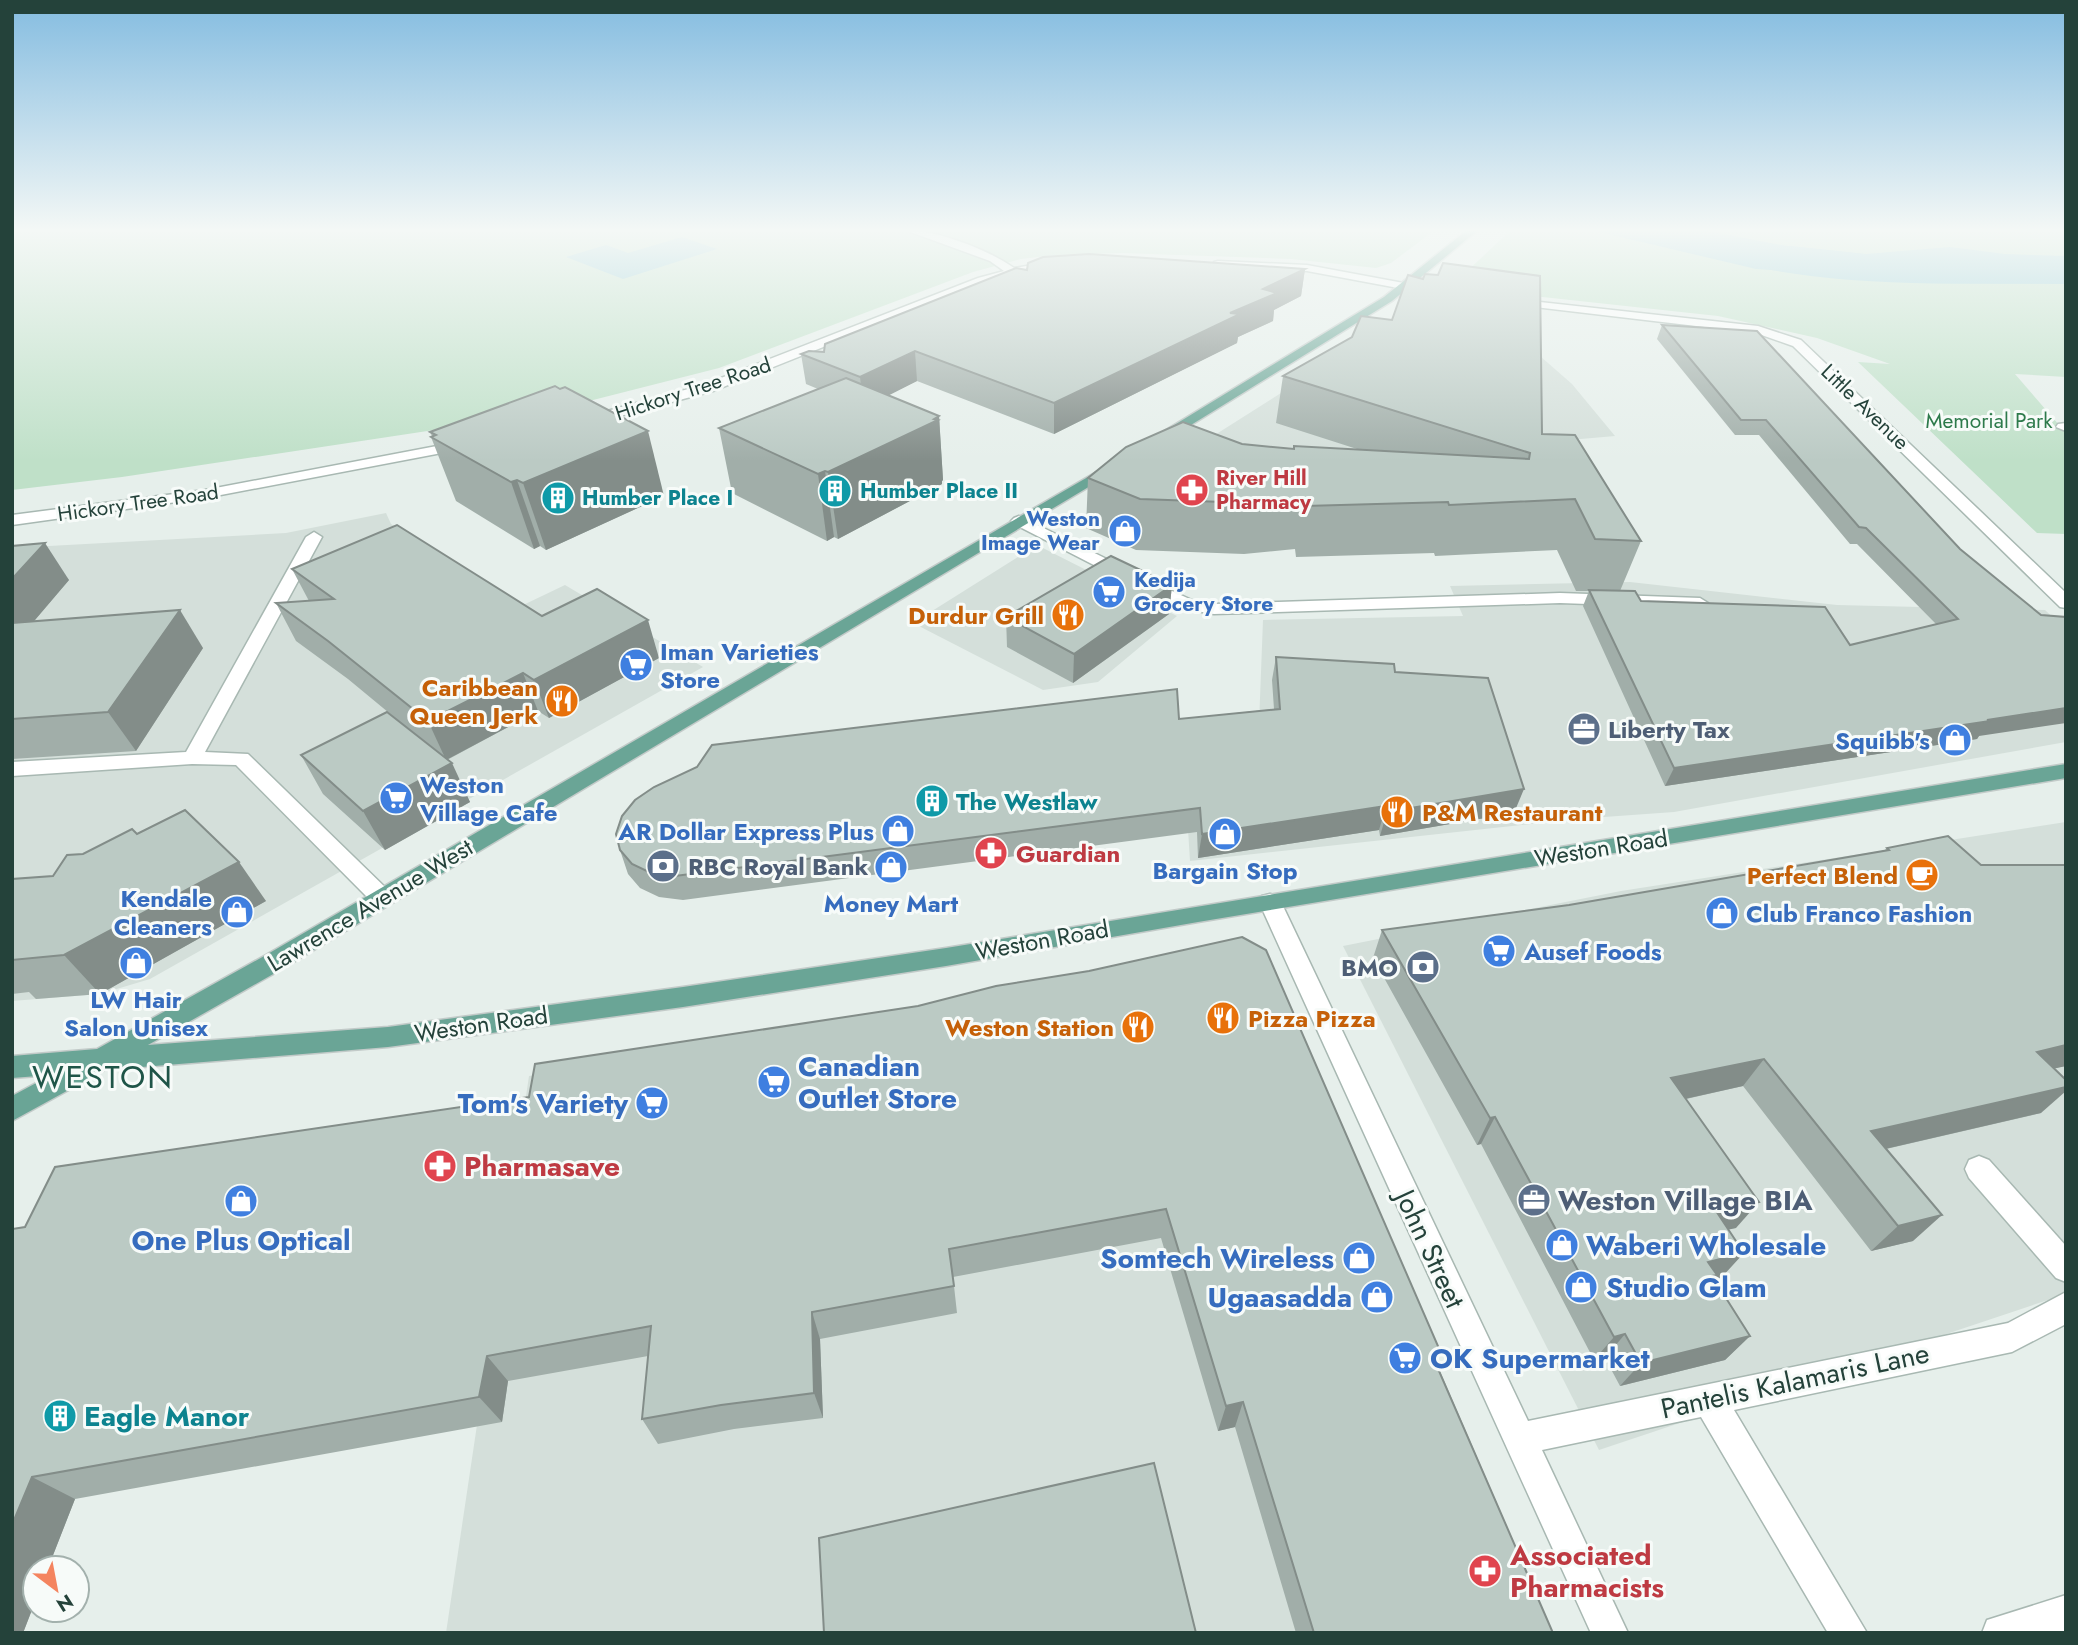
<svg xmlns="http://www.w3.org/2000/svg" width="2078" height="1645" font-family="Jost,sans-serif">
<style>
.built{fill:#d4dfda}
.green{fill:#bfe0c8}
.water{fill:#8ec9d4}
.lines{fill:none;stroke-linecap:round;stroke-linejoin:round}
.river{fill:#8ec9d4;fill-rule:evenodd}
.minor-casing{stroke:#a8b8b2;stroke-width:3}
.major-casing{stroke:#c2cac8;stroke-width:3}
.minor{fill:#fff;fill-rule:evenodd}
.major{fill:#6aa596;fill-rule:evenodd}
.wall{fill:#a1aea9}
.shaded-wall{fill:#838d89}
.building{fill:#bbcac4;stroke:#838d89;stroke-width:2}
.labels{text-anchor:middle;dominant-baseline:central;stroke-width:6;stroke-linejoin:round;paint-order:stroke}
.far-street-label{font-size:21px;fill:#24423a;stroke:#f7fbf9}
.far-park-label{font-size:21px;fill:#2d7a4b;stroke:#f7fbf9}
.far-health-label{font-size:21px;font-weight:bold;fill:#be3a42;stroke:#f7fbf9;text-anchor:start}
.far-culture-label{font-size:21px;font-weight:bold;fill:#0d838f;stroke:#f7fbf9;text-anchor:start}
.far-shop-label{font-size:21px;font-weight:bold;fill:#366cbe;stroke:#f7fbf9;text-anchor:end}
.food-label{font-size:24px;font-weight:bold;fill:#c56008;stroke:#f7fbf9;text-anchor:end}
.shop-label{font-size:24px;font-weight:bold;fill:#366cbe;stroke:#f7fbf9;text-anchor:start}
.service-label{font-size:24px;font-weight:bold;fill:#4e5e75;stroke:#f7fbf9;text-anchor:start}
.culture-label{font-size:24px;font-weight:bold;fill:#0d838f;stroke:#f7fbf9;text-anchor:start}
.street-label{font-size:24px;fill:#24423a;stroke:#f7fbf9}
.health-label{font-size:24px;font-weight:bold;fill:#be3a42;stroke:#f7fbf9;text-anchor:start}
.near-shop-label{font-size:28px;font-weight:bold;fill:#366cbe;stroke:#f7fbf9;text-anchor:start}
.near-health-label{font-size:28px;font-weight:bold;fill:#be3a42;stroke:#f7fbf9;text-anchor:start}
.near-service-label{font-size:28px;font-weight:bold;fill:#4e5e75;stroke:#f7fbf9;text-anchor:start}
.near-street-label{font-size:28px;fill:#24423a;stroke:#f7fbf9}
.near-culture-label{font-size:28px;font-weight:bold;fill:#0d838f;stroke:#f7fbf9;text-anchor:start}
.near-neighbourhood-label{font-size:32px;letter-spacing:2px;fill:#1f5548;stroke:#f7fbf9}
</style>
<rect width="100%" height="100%" fill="#e6efeb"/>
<g class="built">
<polygon points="1540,356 1572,384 1615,436 1446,451 1439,460 1199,445 1303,379"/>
<polygon points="386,513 391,524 519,607 565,585 703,667 150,979 100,994 12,1001 12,548 286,533"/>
<polygon points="1037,545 1177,616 1098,682 1043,690 913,623"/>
<polygon points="1630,582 1837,605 2045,610 2066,630 2066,742 1674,812 1576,819 1190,861 1182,734 1259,724 1263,620 1463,616 1450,586"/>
<polygon points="2066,822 2066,1294 1599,1450 1343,946 1621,891"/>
<polygon points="1237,961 1546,1633 446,1633 529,1076"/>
</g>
<g class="green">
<polygon points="12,230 1435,230 1391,263 1376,268 1291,259 1122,253 1055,255 1021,259 973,272 719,368 534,415 122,477 12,490"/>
<polygon points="1511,230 2066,230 2066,377 2015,374 2066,433 2066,534 2037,533 1858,362 1890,364 1817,338 1718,316 1488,291 1463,275"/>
</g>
<g class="water">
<polygon points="1591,230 1654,230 1681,240 1704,244 1791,246 1866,254 1950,247 2005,254 2066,256 2066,284 1964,283 1756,269"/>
<polygon points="682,237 717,249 623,279 566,257 606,245 628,253"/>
</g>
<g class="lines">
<path class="river" d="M 1623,230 L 1702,230 L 1787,246 L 1864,254 L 2066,257 L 2066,283 C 1981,284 1895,286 1811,276 C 1754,269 1699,255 1644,242 L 1629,239 Z"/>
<defs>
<g id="minor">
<path d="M 905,230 C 937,230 989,250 1014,268 L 1056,261 L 1061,264 L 986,282 L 713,391 L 590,424 L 583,420 L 585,417 L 703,385 L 978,278 L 1004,271 L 990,261 Z"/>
<polygon points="1218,261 1307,265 1425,287 1430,290 1425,293 1307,271 1214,266 1214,262"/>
<polygon points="1513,299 1758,326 1801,340 2066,593 2066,608 2060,607 1793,346 1756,333 1509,304 1507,302"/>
<polygon points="2066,423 2066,431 2056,427 2058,424"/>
<polygon points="463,441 470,445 468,448 205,498 12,525 12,515 205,490"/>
<polygon points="1019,516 1172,591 1194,601 1214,604 1560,593 1700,598 1708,603 1700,608 1560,603 1214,614 1184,609 1160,599 1014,524 1011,521 1014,518"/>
<polygon points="314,532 322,537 205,752 248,754 390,892 393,898 390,904 382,906 374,904 236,765 192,764 12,776 12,762 186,752 306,537"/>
<polygon points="1270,894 1278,896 1281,902 1528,1421 2008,1323 2066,1292 2066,1324 2012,1352 1734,1410 1867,1633 1828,1633 1701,1417 1542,1450 1628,1633 1591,1633 1259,902 1262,896"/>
<polygon points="1979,1156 1989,1160 2066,1246 2066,1282 2056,1278 1969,1178 1965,1169 1969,1160"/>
<polygon points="2066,1595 2066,1631 1982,1633 1987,1620"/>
</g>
<g id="major">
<polygon points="1467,230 1478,230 1392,301 1165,441 1155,441 1153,438 1384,297"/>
<polygon points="1112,463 1119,467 1117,470 282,969 148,1045 388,1027 683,987 946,948 2066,764 2066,778 1198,922 946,966 683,1007 388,1047 105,1070 12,1121 12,1096 51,1075 12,1078 12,1056 97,1049 266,955"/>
</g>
</defs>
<use href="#minor" class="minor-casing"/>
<use href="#major" class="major-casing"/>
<use href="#minor" class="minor"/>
<use href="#major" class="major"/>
</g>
<g class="wall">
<polygon points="1305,269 1301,296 1274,310 1273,321 1238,337 1237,343 1054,434 917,381 888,395 939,416 943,480 942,481 942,484 838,539 834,537 827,541 732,493 719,428 818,389 806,384 801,354 824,352"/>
<polygon points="1438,275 1542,434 1641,541 1620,591 1641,601 1850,645 1936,624 1857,544 1850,544 1759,435 1735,435 1657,339 1662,325 1960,549 1979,736 1977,739 1665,786 1583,606 1589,591 1576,591 1557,550 1435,556 1434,553 1296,557 1295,549 1244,554 1136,550 1086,528 1088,478 1242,444 1294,449 1357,449 1276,423 1283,376 1392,320 1423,279"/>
<polygon points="430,432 664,496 546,550 540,546 534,549 456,501 431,437 432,436"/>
<polygon points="12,546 69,580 34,621 203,648 136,751 12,759"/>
<polygon points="292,569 542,616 659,658 549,718 538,711 447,760 470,802 385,850 323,794 301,755 400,722 348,679 296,641 276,603 309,601"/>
<polygon points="1172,585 1169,614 1073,683 1007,647 1006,617"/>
<polygon points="1276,657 1395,672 1514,813 1380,836 1379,830 1198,858 1197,832 683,900 659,897 640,888 628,874 620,850 1179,719 1274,709 1272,680"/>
<polygon points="137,834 266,901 100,994 36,999 29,992 12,994 12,879 53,876 83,854"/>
<polygon points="1887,848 1981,865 2066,865 2066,1066 2054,1068 2041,1113 1886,1149 1913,1241 1871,1251 1743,1086 1686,1099 1736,1228 1728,1229 1721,1278 1714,1280 1750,1336 1725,1360 1620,1386 1605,1358 1594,1360 1481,1144 1477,1145 1373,958 1382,930 1569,905 1884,851"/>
<polygon points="918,1006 1441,1353 1436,1362 1553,1633 1296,1633 1235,1427 1218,1431 1161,1238 953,1277 957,1313 820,1339 823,1418 734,1429 658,1444 642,1419 648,1356 508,1381 502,1422 75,1499 48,1568 35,1568 35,1602 23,1633 12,1633 25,1227 529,1097"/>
</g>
<g class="shaded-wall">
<polygon points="1305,269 1301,296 1274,310 1273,321 1238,337 1237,343 1054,434 1054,403 1230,313 1263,289"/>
<polygon points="915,351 917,381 864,408 860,377"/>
<polygon points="939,416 943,480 942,481 942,484 838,539 828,472"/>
<polygon points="648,431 664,496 546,550 523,483"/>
<polygon points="825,471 834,537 827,541 818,474"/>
<polygon points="517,480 540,546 534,549 511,482"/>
<polygon points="45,543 69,580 12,647 12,579"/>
<polygon points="1172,585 1169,614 1073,683 1074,654"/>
<polygon points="180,610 203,648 136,751 108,712"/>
<polygon points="648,620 659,658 549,718 534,680"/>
<polygon points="523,673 538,711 446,760 428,721"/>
<polygon points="2066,708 2066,723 1979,736 1977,739 1665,786 1674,768"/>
<polygon points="452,763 470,802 385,850 363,811"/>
<polygon points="1524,789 1514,813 1380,836 1387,812"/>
<polygon points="1386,806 1379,830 1198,858 1202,834"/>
<polygon points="239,862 266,901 100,994 64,955"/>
<polygon points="2066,1045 2066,1066 2008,1079 2037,1052"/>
<polygon points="1764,1059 1743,1086 1653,1106 1671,1078"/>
<polygon points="2066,1087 2066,1091 2041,1113 1846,1158 1871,1131"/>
<polygon points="1495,1117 1481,1144 1477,1145 1490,1118"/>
<polygon points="1759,1202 1736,1228 1694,1237 1716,1211"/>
<polygon points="1942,1215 1913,1241 1871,1251 1898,1226"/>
<polygon points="1744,1253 1721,1278 1713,1280 1717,1275 1708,1262"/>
<polygon points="812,1312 820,1339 823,1418 814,1393"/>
<polygon points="1625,1334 1605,1358 1594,1360 1614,1337"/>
<polygon points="1750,1336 1725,1360 1620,1386 1641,1363"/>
<polygon points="1441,1353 1425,1379 1432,1355"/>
<polygon points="487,1356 508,1381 502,1422 479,1397"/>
<polygon points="1243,1402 1235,1427 1218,1431 1226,1406"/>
<polygon points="32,1477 75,1499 48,1568 35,1568 35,1602 23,1633 12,1633 12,1525"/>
</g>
<g class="building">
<polygon points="1089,254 1305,269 1263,289 1277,293 1230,313 1240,314 1054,403 915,351 860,377 801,354 809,351 824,352 825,344 1016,268 1027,270 1028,263 1043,257"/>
<polygon points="1443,263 1540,276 1542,434 1575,435 1641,541 1595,539 1575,499 1449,505 1448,502 1305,506 1304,498 1251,503 1140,499 1088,478 1126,447 1183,422 1242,444 1294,449 1294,446 1529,459 1530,453 1283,376 1352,337 1361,316 1392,320 1408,275 1423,279 1425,274 1438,275"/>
<polygon points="1662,325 1757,331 1960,549 2041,615 2066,617 2066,708 1987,720 1990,721 1674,768 1589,590 1635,591 1641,601 1825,607 1850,645 1958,619 1866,528 1859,527 1766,420 1741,420"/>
<polygon points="846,378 939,416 934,419 938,420 828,472 825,471 818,474 719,428"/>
<polygon points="555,386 560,389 565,387 648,431 523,483 517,480 511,482 431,437 436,435 430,432"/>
<polygon points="397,525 542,616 597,589 648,620 534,680 523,673 428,721 328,641 276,603 334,599 292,569"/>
<polygon points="45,543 12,579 12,546"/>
<polygon points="1111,556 1172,585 1074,654 1006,617"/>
<polygon points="180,610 108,712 12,719 12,623"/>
<polygon points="1276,657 1394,664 1395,672 1488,678 1524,789 1387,812 1386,806 1202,834 1200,808 675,876 651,873 632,864 620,850 616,834 622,816 635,800 654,787 697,767 712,745 1177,689 1179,719 1280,709"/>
<polygon points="387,712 452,763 363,811 301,755"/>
<polygon points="185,810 239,862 64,955 12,960 12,879 53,876 67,855 83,854 132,829 137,834"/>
<polygon points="1948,836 1981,865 2066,865 2066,1045 2037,1052 2066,1080 2066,1087 1871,1131 1942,1215 1898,1226 1764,1059 1671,1078 1759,1202 1716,1211 1744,1253 1708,1262 1717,1275 1712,1276 1750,1336 1641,1363 1625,1334 1614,1337 1495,1117 1490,1118 1382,930 1569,905 1889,850 1887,848"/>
<polygon points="1242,937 1266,950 1441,1353 1432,1355 1553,1633 1314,1633 1243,1402 1226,1406 1166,1209 949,1249 954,1286 812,1312 814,1393 721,1405 642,1419 651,1326 487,1356 479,1397 32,1477 12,1525 12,1229 25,1227 55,1167 529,1097 535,1064 918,1006 996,986 1089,971"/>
<polygon points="1154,1463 1196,1633 824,1633 819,1538"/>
</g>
<linearGradient id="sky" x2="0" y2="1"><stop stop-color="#84bce0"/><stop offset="0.5" stop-color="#f4f8f6"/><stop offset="1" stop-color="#f4f8f6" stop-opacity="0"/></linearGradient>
<rect width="2078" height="461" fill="url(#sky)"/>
<defs>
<symbol id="pharmacy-disc" viewBox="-11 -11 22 22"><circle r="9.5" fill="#e0444e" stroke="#f7fbf9"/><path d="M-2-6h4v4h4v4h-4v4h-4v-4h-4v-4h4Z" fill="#fff"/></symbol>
<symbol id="building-disc" viewBox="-11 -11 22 22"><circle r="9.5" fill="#0f9aa8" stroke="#f7fbf9"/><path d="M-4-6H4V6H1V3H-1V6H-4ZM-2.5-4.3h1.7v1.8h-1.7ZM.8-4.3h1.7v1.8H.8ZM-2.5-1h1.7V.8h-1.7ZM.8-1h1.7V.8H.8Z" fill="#fff"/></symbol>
<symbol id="shop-disc" viewBox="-11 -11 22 22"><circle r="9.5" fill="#3f7fe0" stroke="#f7fbf9"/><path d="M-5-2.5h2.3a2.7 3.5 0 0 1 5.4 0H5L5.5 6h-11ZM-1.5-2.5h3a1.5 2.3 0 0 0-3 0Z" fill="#fff"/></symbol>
<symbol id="supermarket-disc" viewBox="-11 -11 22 22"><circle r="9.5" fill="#3f7fe0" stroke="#f7fbf9"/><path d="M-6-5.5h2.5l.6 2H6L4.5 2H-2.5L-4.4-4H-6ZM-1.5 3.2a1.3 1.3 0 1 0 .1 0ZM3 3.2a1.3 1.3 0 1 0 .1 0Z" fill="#fff"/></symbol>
<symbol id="restaurant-disc" viewBox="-11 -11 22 22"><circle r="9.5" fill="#e8710a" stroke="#f7fbf9"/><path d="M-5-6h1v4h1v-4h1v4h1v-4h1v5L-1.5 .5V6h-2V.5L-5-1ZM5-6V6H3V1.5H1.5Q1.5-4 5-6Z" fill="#fff"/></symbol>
<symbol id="office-disc" viewBox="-11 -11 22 22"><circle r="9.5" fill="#5c6f8a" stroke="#f7fbf9"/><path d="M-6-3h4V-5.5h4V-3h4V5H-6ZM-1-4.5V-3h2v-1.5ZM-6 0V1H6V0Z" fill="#fff"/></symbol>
<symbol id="bank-disc" viewBox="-11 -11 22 22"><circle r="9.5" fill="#5c6f8a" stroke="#f7fbf9"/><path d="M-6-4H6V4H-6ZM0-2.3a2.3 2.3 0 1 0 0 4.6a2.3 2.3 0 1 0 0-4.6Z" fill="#fff"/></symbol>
<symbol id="cafe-disc" viewBox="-11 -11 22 22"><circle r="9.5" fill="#e8710a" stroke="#f7fbf9"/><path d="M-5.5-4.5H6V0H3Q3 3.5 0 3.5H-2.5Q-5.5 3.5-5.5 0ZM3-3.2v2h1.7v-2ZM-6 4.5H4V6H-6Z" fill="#fff"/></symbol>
</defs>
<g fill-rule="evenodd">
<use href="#pharmacy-disc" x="1173" y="471" width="38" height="38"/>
<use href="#building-disc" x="816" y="472" width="38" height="38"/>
<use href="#building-disc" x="539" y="479" width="38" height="38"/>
<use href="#shop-disc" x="1106" y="512" width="38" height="38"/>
<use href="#supermarket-disc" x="1090" y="573" width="38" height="38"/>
<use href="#restaurant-disc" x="1049" y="596" width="38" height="38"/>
<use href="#supermarket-disc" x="617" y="646" width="38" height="38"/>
<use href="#restaurant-disc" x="543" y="682" width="38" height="38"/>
<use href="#office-disc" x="1565" y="710" width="38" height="38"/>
<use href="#shop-disc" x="1936" y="721" width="38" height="38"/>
<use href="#supermarket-disc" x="377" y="779" width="38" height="38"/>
<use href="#building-disc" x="913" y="782" width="38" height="38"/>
<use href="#restaurant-disc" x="1378" y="793" width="38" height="38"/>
<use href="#shop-disc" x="879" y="812" width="38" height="38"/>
<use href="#shop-disc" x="1206" y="815" width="38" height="38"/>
<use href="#pharmacy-disc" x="972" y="834" width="38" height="38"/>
<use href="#bank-disc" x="644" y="847" width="38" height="38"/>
<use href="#shop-disc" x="872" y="848" width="38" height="38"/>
<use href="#cafe-disc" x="1903" y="856" width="38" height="38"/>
<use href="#shop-disc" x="218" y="893" width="38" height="38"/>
<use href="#shop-disc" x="1703" y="894" width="38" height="38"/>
<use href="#supermarket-disc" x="1480" y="932" width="38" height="38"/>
<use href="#shop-disc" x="117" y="944" width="38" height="38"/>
<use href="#bank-disc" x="1404" y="948" width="38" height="38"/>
<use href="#restaurant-disc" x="1204" y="999" width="38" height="38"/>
<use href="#restaurant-disc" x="1119" y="1008" width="38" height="38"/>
<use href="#supermarket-disc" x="755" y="1063" width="38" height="38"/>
<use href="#supermarket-disc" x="633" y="1084" width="38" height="38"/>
<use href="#pharmacy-disc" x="421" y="1147" width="38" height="38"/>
<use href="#office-disc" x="1515" y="1181" width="38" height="38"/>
<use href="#shop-disc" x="222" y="1182" width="38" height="38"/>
<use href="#shop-disc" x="1543" y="1226" width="38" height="38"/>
<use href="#shop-disc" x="1340" y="1239" width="38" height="38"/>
<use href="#shop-disc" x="1562" y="1268" width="38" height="38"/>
<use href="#shop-disc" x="1358" y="1278" width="38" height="38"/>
<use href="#supermarket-disc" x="1386" y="1339" width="38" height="38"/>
<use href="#building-disc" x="41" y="1397" width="38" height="38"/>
<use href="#pharmacy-disc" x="1466" y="1552" width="38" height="38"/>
</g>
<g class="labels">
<g class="far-street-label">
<text transform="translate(693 389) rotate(-18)">Hickory Tree Road</text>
<text transform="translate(1865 407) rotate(44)">Little Avenue</text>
<text transform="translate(138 503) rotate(-8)">Hickory Tree Road</text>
</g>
<g class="far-park-label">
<text x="1989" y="421">Memorial Park</text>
</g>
<g class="far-health-label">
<text x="1216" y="478">River Hill<tspan x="1216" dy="24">Pharmacy</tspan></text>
</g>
<g class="far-culture-label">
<text x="860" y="491">Humber Place II</text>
<text x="582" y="498">Humber Place I</text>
</g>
<g class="far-shop-label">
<text x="1100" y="519">Weston<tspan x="1100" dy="24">Image Wear</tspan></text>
<text x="1134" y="580" text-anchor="start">Kedija<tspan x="1134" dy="24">Grocery Store</tspan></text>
</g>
<g class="food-label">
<text x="1044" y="615">Durdur Grill</text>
<text x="538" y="687">Caribbean<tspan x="538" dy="28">Queen Jerk</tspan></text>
<text x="1422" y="812" text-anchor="start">P&amp;M Restaurant</text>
<text x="1898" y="875">Perfect Blend</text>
<text x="1248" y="1018" text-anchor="start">Pizza Pizza</text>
<text x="1114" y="1027">Weston Station</text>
</g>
<g class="shop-label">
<text x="660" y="651">Iman Varieties<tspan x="660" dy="28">Store</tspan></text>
<text x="1930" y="740" text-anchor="end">Squibb's</text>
<text x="420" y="784">Weston<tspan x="420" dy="28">Village Cafe</tspan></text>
<text x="874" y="831" text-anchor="end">AR Dollar Express Plus</text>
<text x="1225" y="870" text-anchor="middle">Bargain Stop</text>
<text x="212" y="898" text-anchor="end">Kendale<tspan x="212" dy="28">Cleaners</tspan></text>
<text x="891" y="903" text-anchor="middle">Money Mart</text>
<text x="1746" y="913">Club Franco Fashion</text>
<text x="1524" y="951">Ausef Foods</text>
<text x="136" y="999" text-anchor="middle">LW Hair<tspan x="136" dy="28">Salon Unisex</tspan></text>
</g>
<g class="service-label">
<text x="1608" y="729">Liberty Tax</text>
<text x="688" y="866">RBC Royal Bank</text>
<text x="1398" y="967" text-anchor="end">BMO</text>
</g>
<g class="culture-label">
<text x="956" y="801">The Westlaw</text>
</g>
<g class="street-label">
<text transform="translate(1601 848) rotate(-9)">Weston Road</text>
<text transform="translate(370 905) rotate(-31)">Lawrence Avenue West</text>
<text transform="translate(1042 940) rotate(-10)">Weston Road</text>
<text transform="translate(481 1024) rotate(-8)">Weston Road</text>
</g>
<g class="health-label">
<text x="1016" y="853">Guardian</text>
</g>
<g class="near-shop-label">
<text x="798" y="1066">Canadian<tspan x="798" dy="32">Outlet Store</tspan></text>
<text x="628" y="1103" text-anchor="end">Tom's Variety</text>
<text x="241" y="1240" text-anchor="middle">One Plus Optical</text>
<text x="1586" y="1245">Waberi Wholesale</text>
<text x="1334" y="1258" text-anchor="end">Somtech Wireless</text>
<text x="1606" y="1287">Studio Glam</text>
<text x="1352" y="1297" text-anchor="end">Ugaasadda</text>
<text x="1430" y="1358">OK Supermarket</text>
</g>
<g class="near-health-label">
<text x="464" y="1166">Pharmasave</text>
<text x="1510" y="1555">Associated<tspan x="1510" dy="32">Pharmacists</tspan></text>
</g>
<g class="near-service-label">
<text x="1558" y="1200">Weston Village BIA</text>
</g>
<g class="near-street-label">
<text transform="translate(1430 1249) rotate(65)">John Street</text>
<text transform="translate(1795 1381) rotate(-12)">Pantelis Kalamaris Lane</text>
</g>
<g class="near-culture-label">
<text x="84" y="1416">Eagle Manor</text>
</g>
<g class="near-neighbourhood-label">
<text x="103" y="1077">WESTON</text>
</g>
</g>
<rect width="2078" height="1645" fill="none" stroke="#24423a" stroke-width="28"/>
<g transform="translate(56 1589) rotate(148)"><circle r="33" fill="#f7fbf9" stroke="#a3b1ad" stroke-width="2"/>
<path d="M0-5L12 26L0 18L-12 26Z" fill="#f4845f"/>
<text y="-10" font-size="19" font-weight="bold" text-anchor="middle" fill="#24423a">N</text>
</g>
</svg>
